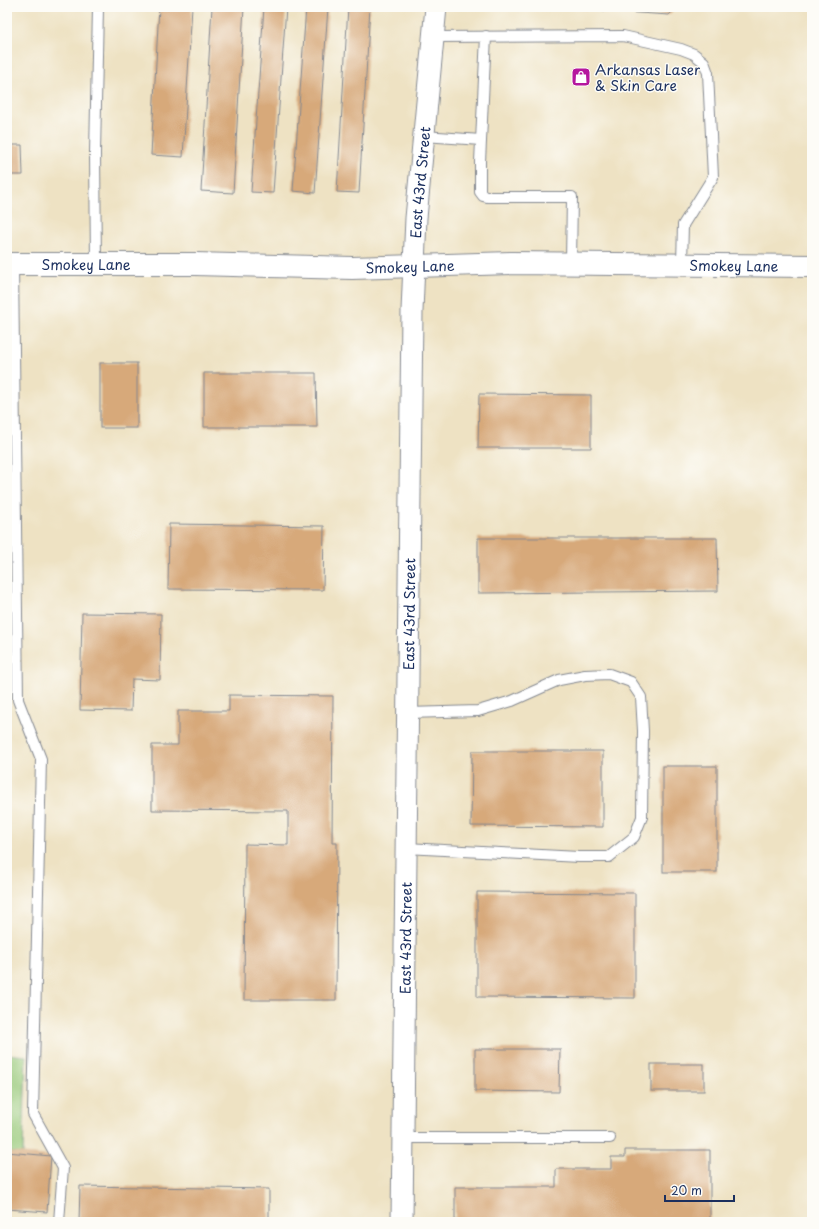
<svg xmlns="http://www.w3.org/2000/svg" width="819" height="1229" font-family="'Playpen Sans',sans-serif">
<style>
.green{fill:#97c979;stroke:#597c6c}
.building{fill:#d7a97a}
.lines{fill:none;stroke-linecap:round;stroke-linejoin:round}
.service-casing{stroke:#848890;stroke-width:12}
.minor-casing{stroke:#848890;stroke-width:23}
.tertiary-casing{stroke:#848890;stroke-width:24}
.service{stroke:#fff;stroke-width:10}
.minor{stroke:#fff;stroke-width:21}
.tertiary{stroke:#fff;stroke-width:22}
.labels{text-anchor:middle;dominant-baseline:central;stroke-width:3;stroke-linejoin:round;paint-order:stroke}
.poi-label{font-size:14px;fill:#1b2f5e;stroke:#fdfcf7;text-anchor:start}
.street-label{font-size:14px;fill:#1b2f5e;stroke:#fdfcf7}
</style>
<rect width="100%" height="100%" fill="#fdfcf7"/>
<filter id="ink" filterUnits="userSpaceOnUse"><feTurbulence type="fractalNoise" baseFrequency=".025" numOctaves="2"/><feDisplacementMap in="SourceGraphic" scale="8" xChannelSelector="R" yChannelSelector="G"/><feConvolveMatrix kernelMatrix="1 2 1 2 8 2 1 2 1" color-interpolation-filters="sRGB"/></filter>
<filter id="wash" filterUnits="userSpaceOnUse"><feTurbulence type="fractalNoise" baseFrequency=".012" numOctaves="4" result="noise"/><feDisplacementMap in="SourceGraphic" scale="16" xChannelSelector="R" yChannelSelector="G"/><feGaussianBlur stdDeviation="0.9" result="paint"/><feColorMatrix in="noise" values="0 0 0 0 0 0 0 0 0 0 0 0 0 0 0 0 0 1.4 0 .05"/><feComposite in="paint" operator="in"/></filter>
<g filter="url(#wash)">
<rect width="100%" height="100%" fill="#eee2c3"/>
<polygon class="green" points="7,1054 26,1056 23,1154 7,1152"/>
<g id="blocks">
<g class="building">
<polygon points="159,7 192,7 183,157 151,155"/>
<polygon points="212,7 244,7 233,193 201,191"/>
<polygon points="264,7 286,7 273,193 251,192"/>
<polygon points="306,7 328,7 315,193 293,191"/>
<polygon points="348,7 370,7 359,193 337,192"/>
<polygon points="548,7 674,7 675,9 669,15"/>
<polygon points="7,145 22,145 23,175 7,175"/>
<rect x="100" y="363" width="37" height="65"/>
<polygon points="204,373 316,373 317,427 204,427"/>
<polygon points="479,394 591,395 591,448 478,448"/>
<polygon points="169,524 324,526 323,590 168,589"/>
<polygon points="478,538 717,538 718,591 478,593"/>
<polygon points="82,613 161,614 160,680 132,679 131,711 80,710"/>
<polygon points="229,695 333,696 332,843 337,843 336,1000 244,1000 245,844 288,845 288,811 152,810 152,745 178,745 178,711 229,711"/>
<polygon points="472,751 603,751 603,827 471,826"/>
<rect x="663" y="766" width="54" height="106"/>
<polygon points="477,892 635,893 635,998 477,997"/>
<polygon points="475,1049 560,1049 559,1092 475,1091"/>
<rect x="651" y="1064" width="53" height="27"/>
<polygon points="625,1150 710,1150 710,1222 455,1222 455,1187 556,1187 556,1169 611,1169 611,1157 625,1157"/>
<polygon points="7,1152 51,1156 47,1212 7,1209"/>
<polygon points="80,1186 269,1189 269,1222 79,1222"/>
</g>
</g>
</g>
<g filter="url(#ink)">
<use href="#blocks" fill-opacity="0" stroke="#848890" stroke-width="1"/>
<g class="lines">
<defs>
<g id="service">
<polyline points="486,36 480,162 480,192 483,196 487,197 572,197 571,263"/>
<polyline points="433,37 623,36 681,49 694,54 704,62 708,73 713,177 683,225 682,263"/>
<polyline points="424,136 481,140"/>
<polyline points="13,264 18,700 41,759 33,1114 63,1168 59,1222"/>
<polyline points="96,264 95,153 98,7"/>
<polyline points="406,848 579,857 609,857 634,837 642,817 643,731 641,697 631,682 609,674 585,675 559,680 512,701 478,711 408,713"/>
<polyline points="403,1138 610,1138"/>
</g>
<g id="minor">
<path id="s1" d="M 402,1222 L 412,311 L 416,218 L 436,7"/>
</g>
<g id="tertiary">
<path id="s2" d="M 7,264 L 195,264 L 352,268 L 511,263 L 812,266"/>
</g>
</defs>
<use href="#service" class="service-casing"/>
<use href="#minor" class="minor-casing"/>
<use href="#tertiary" class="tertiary-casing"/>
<use href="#service" class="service"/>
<use href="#minor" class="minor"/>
<use href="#tertiary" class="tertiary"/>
</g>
</g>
<defs>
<symbol id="shop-square" viewBox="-11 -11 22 22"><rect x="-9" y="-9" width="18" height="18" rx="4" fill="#b5179e" stroke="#fdfcf7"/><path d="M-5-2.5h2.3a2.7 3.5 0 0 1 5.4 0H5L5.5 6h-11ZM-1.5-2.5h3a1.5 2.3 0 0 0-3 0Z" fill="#fff"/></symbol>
</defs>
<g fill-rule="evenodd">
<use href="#shop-square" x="570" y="66" width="22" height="22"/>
</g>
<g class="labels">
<g class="poi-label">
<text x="595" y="69">Arkansas Laser<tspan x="595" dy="16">&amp; Skin Care</tspan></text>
</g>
<g class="street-label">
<text stroke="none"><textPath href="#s1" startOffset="1040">East 43rd Street</textPath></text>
<text stroke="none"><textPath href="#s2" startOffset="79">Smokey Lane</textPath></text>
<text stroke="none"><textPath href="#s2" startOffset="727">Smokey Lane</textPath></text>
<text stroke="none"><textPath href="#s2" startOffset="403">Smokey Lane</textPath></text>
<text stroke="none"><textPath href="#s1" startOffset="608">East 43rd Street</textPath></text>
<text stroke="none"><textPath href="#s1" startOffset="284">East 43rd Street</textPath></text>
</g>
</g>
<rect width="819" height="1229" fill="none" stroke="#fdfcf7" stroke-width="24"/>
<path d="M665 1195v6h69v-6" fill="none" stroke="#1b2f5e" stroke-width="2"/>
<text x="671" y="1195" font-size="12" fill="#1b2f5e" stroke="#fdfcf7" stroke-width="3" paint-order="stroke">20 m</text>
</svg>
